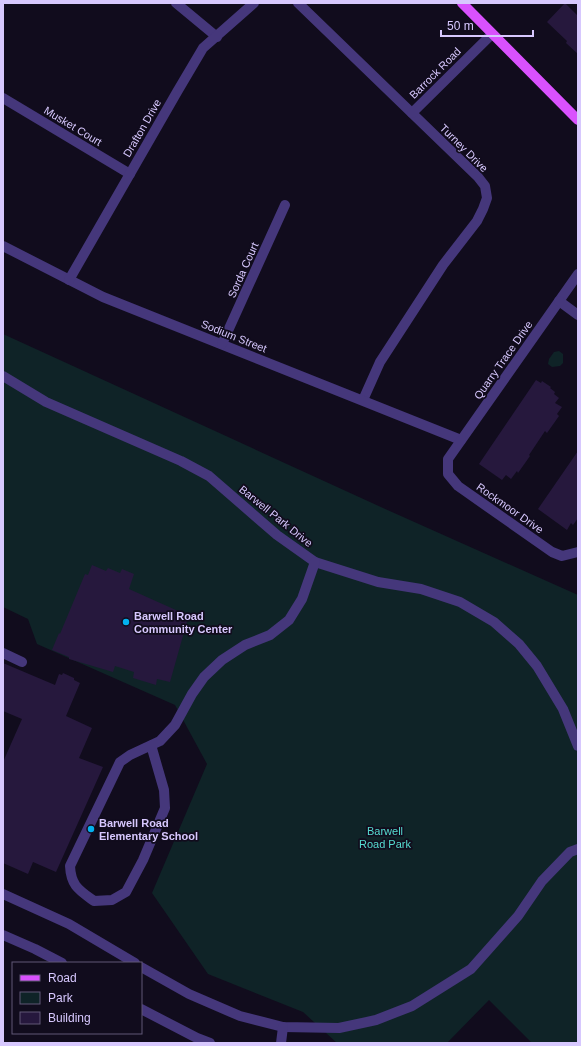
<svg xmlns="http://www.w3.org/2000/svg" width="581" height="1046" font-family="Arial,sans-serif">
<style>
.green{fill:#0f2327}
.building{fill:#26183d}
.lines{fill:none;stroke-linecap:round;stroke-linejoin:round}
.minor{stroke:#45377b;stroke-width:10}
.major{stroke:#d951fd;stroke-width:10}
.poi-dot{fill:#03b1ef;stroke:#110c1d;stroke-width:1.5}
.labels{text-anchor:middle;dominant-baseline:central;stroke-width:3.5;stroke-linejoin:round;paint-order:stroke}
.street-label{font-size:11px;fill:#d7c8fe;stroke:#110c1d}
.poi-label{font-size:11px;font-weight:bold;fill:#d7c8fe;stroke:#110c1d;text-anchor:start}
.park-label{font-size:11px;fill:#56dcd1;stroke:#110c1d}
</style>
<rect width="100%" height="100%" fill="#110c1d"/>
<g class="green">
<polygon points="3,334 383,508 578,595 578,1043 532,1043 489,1000 447,1043 337,1043 303,1012 208,974 152,893 207,764 175,705 37,644 28,619 3,607"/>
<polygon points="559,351 563,354 563,363 560,366 552,367 548,364 549,359 554,352"/>
</g>
<g class="building">
<polygon points="565,3 578,16 578,54 566,43 567,41 547,22"/>
<polygon points="536,380 541,383 542,381 551,387 550,388 555,392 554,394 559,398 555,403 562,407 557,414 559,416 547,433 545,431 529,455 530,456 518,473 517,471 511,479 506,475 502,480 479,464"/>
<polygon points="578,451 578,518 573,525 571,523 567,530 538,509"/>
<polygon points="92,565 106,571 108,568 120,573 122,569 134,574 129,589 187,615 186,617 188,618 170,682 157,679 156,685 133,678 134,672 115,666 113,672 69,659 69,657 52,650 59,633 60,634 85,574 88,575"/>
<polygon points="3,663 55,685 59,674 62,675 63,673 74,678 74,680 80,683 66,716 92,728 79,758 103,767 56,872 33,862 28,874 3,863 3,762 22,719 3,711"/>
</g>
<g class="lines">
<g class="minor">
<polyline points="176,3 217,37"/>
<polyline points="298,3 478,177 485,186 487,198 483,209 477,221 443,265 380,362 363,400"/>
<polyline points="3,98 130,174"/>
<polyline points="412,113 492,34"/>
<polyline points="3,246 103,297 461,440"/>
<polyline points="578,274 448,459 448,474 458,486 552,552 562,556 578,552"/>
<polyline points="69,280 177,92 203,48 254,3"/>
<polyline points="559,301 578,315"/>
<polyline points="222,344 285,205"/>
<polyline points="3,376 46,402 181,461 209,476 277,535 315,562 378,582 421,589 460,602 494,622 519,644 537,666 563,709 578,746"/>
<polyline points="3,653 22,662"/>
<path d="M 151,745 L 164,790 L 165,808 L 143,860 L 126,892 L 112,900 L 94,901 C 79,890 71,886 70,866 L 120,762 L 130,755 L 160,741 L 175,725 L 192,694 L 204,677 L 222,660 L 245,645 L 270,635 L 289,620 L 302,599 L 315,562"/>
<polyline points="3,894 69,924 135,963"/>
<polyline points="3,935 35,949 62,963"/>
<polyline points="141,967 189,994 240,1016 283,1027 339,1028 376,1020 412,1006 471,969 518,916 542,881 570,852 578,849"/>
<polyline points="141,1009 197,1038 210,1043"/>
<polyline points="281,1043 283,1027"/>
</g>
<polyline class="major" points="462,3 578,120"/>
</g>
<g class="poi-dot">
<circle cx="126" cy="622" r="4"/>
<circle cx="91" cy="829" r="4"/>
</g>
<g class="labels">
<g class="street-label">
<text transform="translate(435 73) rotate(-45)">Barrock Road</text>
<text transform="translate(73 126) rotate(31)">Musket Court</text>
<text transform="translate(142 128) rotate(-60)">Drafton Drive</text>
<text transform="translate(464 148) rotate(45)">Turney Drive</text>
<text transform="translate(243 270) rotate(-66)">Sorda Court</text>
<text transform="translate(234 336) rotate(22)">Sodium Street</text>
<text transform="translate(503 360) rotate(-55)">Quarry Trace Drive</text>
<text transform="translate(510 508) rotate(35)">Rockmoor Drive</text>
<text transform="translate(276 516) rotate(39)">Barwell Park Drive</text>
</g>
<g class="poi-label">
<text x="134" y="616">Barwell Road<tspan x="134" dy="13">Community Center</tspan></text>
<text x="99" y="823">Barwell Road<tspan x="99" dy="13">Elementary School</tspan></text>
</g>
<g class="park-label">
<text x="385" y="831">Barwell<tspan x="385" dy="13">Road Park</tspan></text>
</g>
</g>
<rect width="581" height="1046" fill="none" stroke="#d7c8fe" stroke-width="8"/>
<rect x="12" y="962" width="130" height="72" fill="#110c1d" stroke="#605777"/>
<rect x="20" y="975" width="20" height="6" fill="#d951fd" stroke="#605777"/>
<text x="48" y="982" font-size="12" fill="#d7c8fe">Road</text>
<rect x="20" y="992" width="20" height="12" fill="#0f2327" stroke="#605777"/>
<text x="48" y="1002" font-size="12" fill="#d7c8fe">Park</text>
<rect x="20" y="1012" width="20" height="12" fill="#26183d" stroke="#605777"/>
<text x="48" y="1022" font-size="12" fill="#d7c8fe">Building</text>
<path d="M441 30v6h92v-6" fill="none" stroke="#d7c8fe" stroke-width="2"/>
<text x="447" y="30" font-size="12" fill="#d7c8fe" stroke="#110c1d" stroke-width="3" paint-order="stroke">50 m</text>
</svg>
